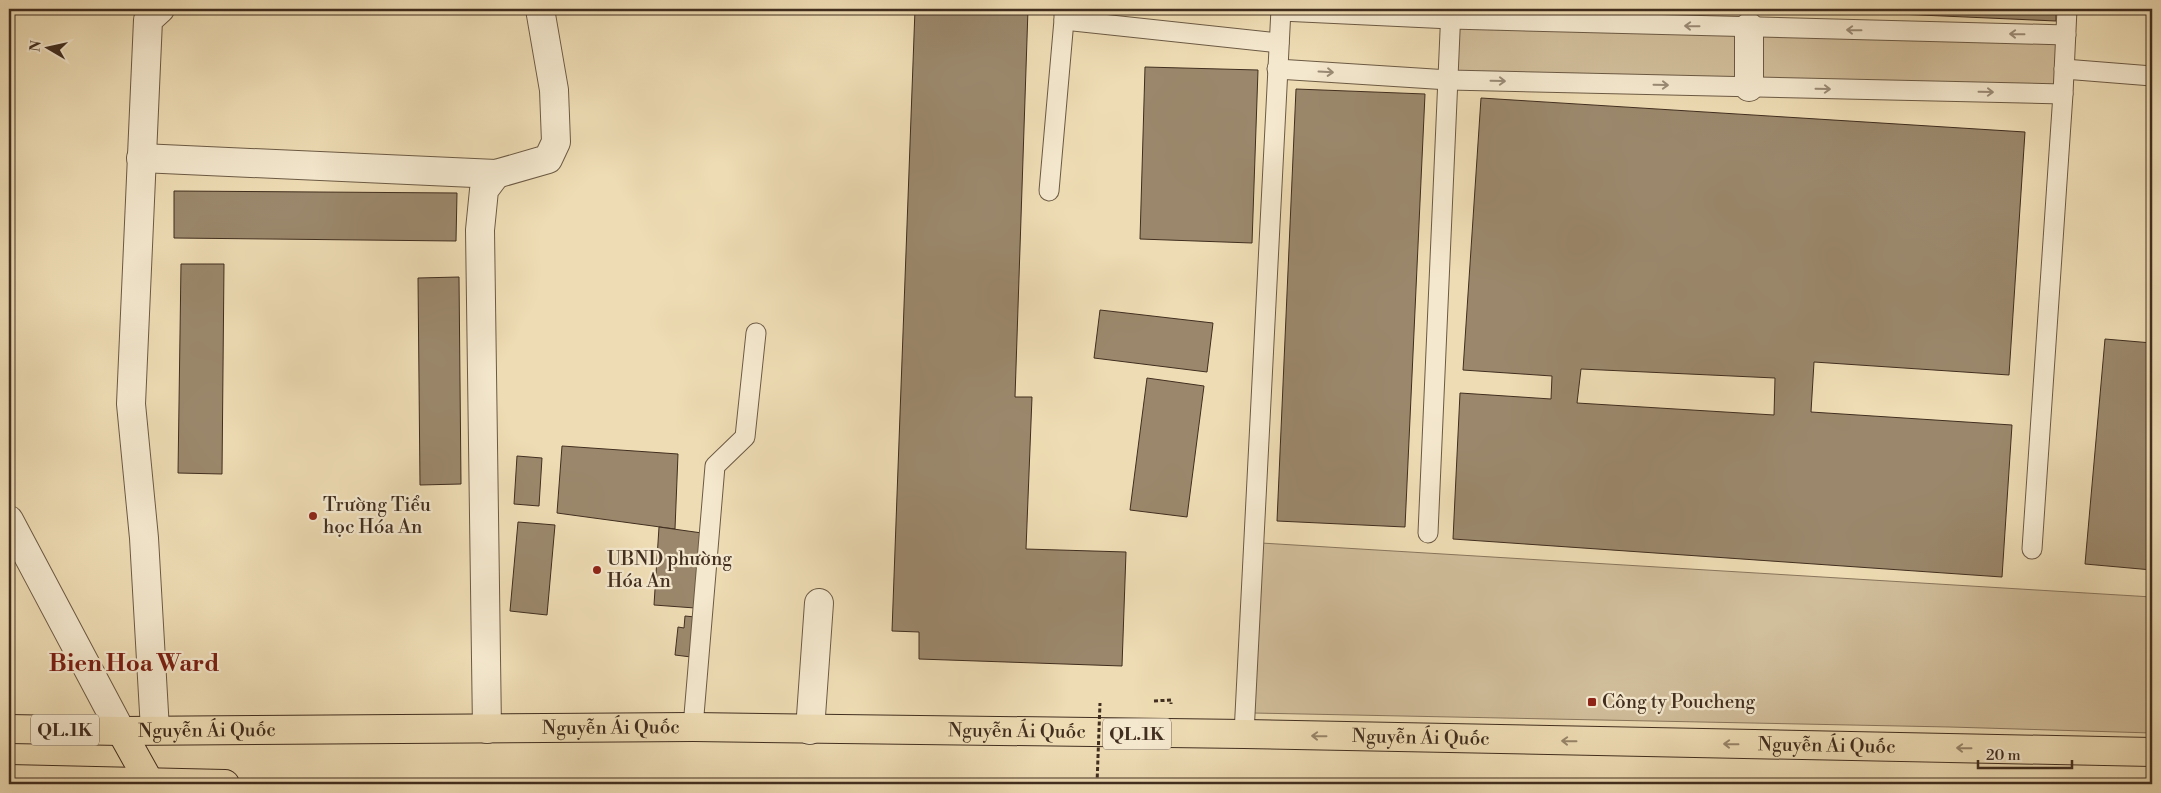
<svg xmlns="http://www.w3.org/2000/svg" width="2161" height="793" font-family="'Libre Bodoni',serif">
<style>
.green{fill:#d1be9b;stroke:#89765d}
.building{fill:#9b886c;stroke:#412e1f;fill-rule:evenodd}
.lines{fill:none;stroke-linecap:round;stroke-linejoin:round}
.service-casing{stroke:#6c5a44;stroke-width:21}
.minor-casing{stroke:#6c5a44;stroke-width:30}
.primary-casing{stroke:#412e1f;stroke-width:30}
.path{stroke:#412e1f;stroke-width:3;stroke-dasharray:4 2.5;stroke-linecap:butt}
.service{stroke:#f4e8ce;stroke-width:19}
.minor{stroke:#f4e8ce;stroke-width:28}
.primary{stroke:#eedcb4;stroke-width:28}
.path-bridge{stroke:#412e1f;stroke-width:3;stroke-dasharray:4 2.5;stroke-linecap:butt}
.oneway{stroke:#9a8b76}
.oneway2{stroke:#98856a}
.poi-dot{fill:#8f2418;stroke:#f4e8ce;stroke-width:2}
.labels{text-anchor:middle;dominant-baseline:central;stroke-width:4.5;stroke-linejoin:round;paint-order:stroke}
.shield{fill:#f4e8ce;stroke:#776654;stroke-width:1}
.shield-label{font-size:18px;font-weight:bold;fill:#412e1f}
.poi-label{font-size:19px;fill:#412e1f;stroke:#f4e8ce;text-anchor:start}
.street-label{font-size:19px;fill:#412e1f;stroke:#f4e8ce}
.district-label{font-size:24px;font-weight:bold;fill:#7a1f14;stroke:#f4e8ce}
</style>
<rect width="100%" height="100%" fill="#eedcb4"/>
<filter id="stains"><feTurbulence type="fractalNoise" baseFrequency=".004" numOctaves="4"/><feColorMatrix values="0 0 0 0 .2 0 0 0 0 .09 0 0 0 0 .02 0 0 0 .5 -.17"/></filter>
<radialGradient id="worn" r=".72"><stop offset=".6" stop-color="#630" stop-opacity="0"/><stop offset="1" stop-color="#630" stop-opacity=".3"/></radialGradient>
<g class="green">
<polygon points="1457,27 1738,33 1737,79 1456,74"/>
<polygon points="1759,36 2058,42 2057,87 1759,80"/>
<polygon points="1261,543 2152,597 2152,733 1950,727 1253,713"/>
</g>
<g class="building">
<polygon points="915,9 1028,9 1015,397 1032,397 1026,549 1126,552 1122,666 919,659 919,632 892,631"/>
<polygon points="1784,9 2056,9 2056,21"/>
<polygon points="1145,67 1258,70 1252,243 1140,239"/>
<polygon points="1296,89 1425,94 1405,527 1277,521"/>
<path d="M 1481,98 L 2025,132 L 2009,375 L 1814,362 L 1811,412 L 2012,425 L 2002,577 L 1453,539 L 1460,393 L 1551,399 L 1552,376 L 1463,370 ZM 1581,369 L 1775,378 L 1774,415 L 1577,403 Z"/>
<polygon points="174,191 457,193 456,241 174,238"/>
<polygon points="181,264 224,264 222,474 178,473"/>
<polygon points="459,277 461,484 420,485 418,278"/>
<polygon points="1100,310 1213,323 1207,372 1094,358"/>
<polygon points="2105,339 2152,343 2152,570 2085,564"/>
<polygon points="1147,378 1204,386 1187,517 1130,510"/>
<polygon points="562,446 678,454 675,529 557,513"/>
<polygon points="517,456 542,458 539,506 514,504"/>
<polygon points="518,522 555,525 547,615 510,611"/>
<polygon points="659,527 702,533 695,608 654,605"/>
<polygon points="685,616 695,617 691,657 675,655 678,627 684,628"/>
</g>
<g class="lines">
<defs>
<g id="service">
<polyline points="1064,9 1064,20 1279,43"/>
<polyline points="1281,11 1451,19 2066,35"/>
<polyline points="1277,69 1449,80 2063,94"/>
<polyline points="2064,69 2152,76"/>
<polyline points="1049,191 1064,20"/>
<polyline points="1428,533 1451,9"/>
<polyline points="2032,549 2063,94 2067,9"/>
<polyline points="693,727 715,466 745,437 756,333"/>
<polyline points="1244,734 1281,9"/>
</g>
<g id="minor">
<polyline points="1749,27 1749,87"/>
<polyline points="141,158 496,174 548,159 556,142 554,90 540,9"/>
<polyline points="9,520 121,731"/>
<polyline points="487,729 480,230 484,190 496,174"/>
<polyline points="155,730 144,538 131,404 148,20 160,9"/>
<polyline points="810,730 819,603"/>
</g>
<g id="primary">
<path id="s1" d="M 9,729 L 121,731 L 693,727 L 1244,734 L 2152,752"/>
<polyline points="121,731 150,783"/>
<polyline points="9,779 225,784"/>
</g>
</defs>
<use href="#service" class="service-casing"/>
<use href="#minor" class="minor-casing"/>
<use href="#primary" class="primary-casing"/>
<polyline class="path" points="1154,701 1171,700 1171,704"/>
<use href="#service" class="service"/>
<use href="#minor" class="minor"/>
<use href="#primary" class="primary"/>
<polyline class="path-bridge" points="1097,784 1100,703"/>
</g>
<defs><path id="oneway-shaft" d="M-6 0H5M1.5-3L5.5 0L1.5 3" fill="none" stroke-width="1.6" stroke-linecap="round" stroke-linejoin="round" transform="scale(1.25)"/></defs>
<g class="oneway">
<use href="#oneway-shaft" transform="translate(1692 26) rotate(-179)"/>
<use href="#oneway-shaft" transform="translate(1854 30) rotate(-179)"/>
<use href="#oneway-shaft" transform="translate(2017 34) rotate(-179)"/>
<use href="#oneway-shaft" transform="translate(1326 72) rotate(3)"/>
<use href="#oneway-shaft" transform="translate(1498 81) rotate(1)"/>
<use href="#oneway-shaft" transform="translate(1661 85) rotate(1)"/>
<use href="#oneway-shaft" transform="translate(1823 89) rotate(1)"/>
<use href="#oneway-shaft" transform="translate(1986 92) rotate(1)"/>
</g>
<g class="oneway2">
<use href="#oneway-shaft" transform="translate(1319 736) rotate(-179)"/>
<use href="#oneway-shaft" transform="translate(1569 741) rotate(-179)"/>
<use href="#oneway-shaft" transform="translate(1731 744) rotate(-179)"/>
<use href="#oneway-shaft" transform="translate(1964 748) rotate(-179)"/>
</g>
<g class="poi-dot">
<circle cx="313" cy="516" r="5"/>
<circle cx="597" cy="570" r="5"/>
<rect x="1587" y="697" width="10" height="10" rx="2.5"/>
</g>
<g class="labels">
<g class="shield">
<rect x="31" y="714.5" width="68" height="31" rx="4"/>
<rect x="1103" y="718.5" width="68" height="31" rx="4"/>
</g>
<g class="shield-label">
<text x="65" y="730">QL.1K</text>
<text x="1137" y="734">QL.1K</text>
</g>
<g class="poi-label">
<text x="323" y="505">Trường Tiểu<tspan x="323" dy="22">học Hóa An</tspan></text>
<text x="607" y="559">UBND phường<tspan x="607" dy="22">Hóa An</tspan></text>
<text x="1602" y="702">Công ty Poucheng</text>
</g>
<g class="street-label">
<text stroke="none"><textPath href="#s1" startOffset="602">Nguyễn Ái Quốc</textPath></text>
<text stroke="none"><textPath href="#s1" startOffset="198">Nguyễn Ái Quốc</textPath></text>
<text stroke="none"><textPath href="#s1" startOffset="1008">Nguyễn Ái Quốc</textPath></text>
<text stroke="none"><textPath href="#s1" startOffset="1412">Nguyễn Ái Quốc</textPath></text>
<text stroke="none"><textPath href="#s1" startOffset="1818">Nguyễn Ái Quốc</textPath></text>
</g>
<g class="district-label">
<text x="134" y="664">Bien Hoa Ward</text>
</g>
</g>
<rect width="2161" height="793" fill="none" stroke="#eedcb4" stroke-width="30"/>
<rect x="10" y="10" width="2141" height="773" fill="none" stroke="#412e1f" stroke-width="2.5"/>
<rect x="15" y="15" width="2131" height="763" fill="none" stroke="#412e1f"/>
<g transform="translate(48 48) rotate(279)" stroke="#f4e8ce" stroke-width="4" paint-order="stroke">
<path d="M0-4L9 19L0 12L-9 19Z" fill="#412e1f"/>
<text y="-8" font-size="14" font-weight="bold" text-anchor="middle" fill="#412e1f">N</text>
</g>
<path d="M1978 760v8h94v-8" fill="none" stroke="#412e1f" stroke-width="2.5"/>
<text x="1986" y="760" font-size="15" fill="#412e1f" stroke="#f4e8ce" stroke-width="4" paint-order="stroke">20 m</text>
<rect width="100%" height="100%" filter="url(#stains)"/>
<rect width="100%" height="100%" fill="url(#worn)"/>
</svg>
